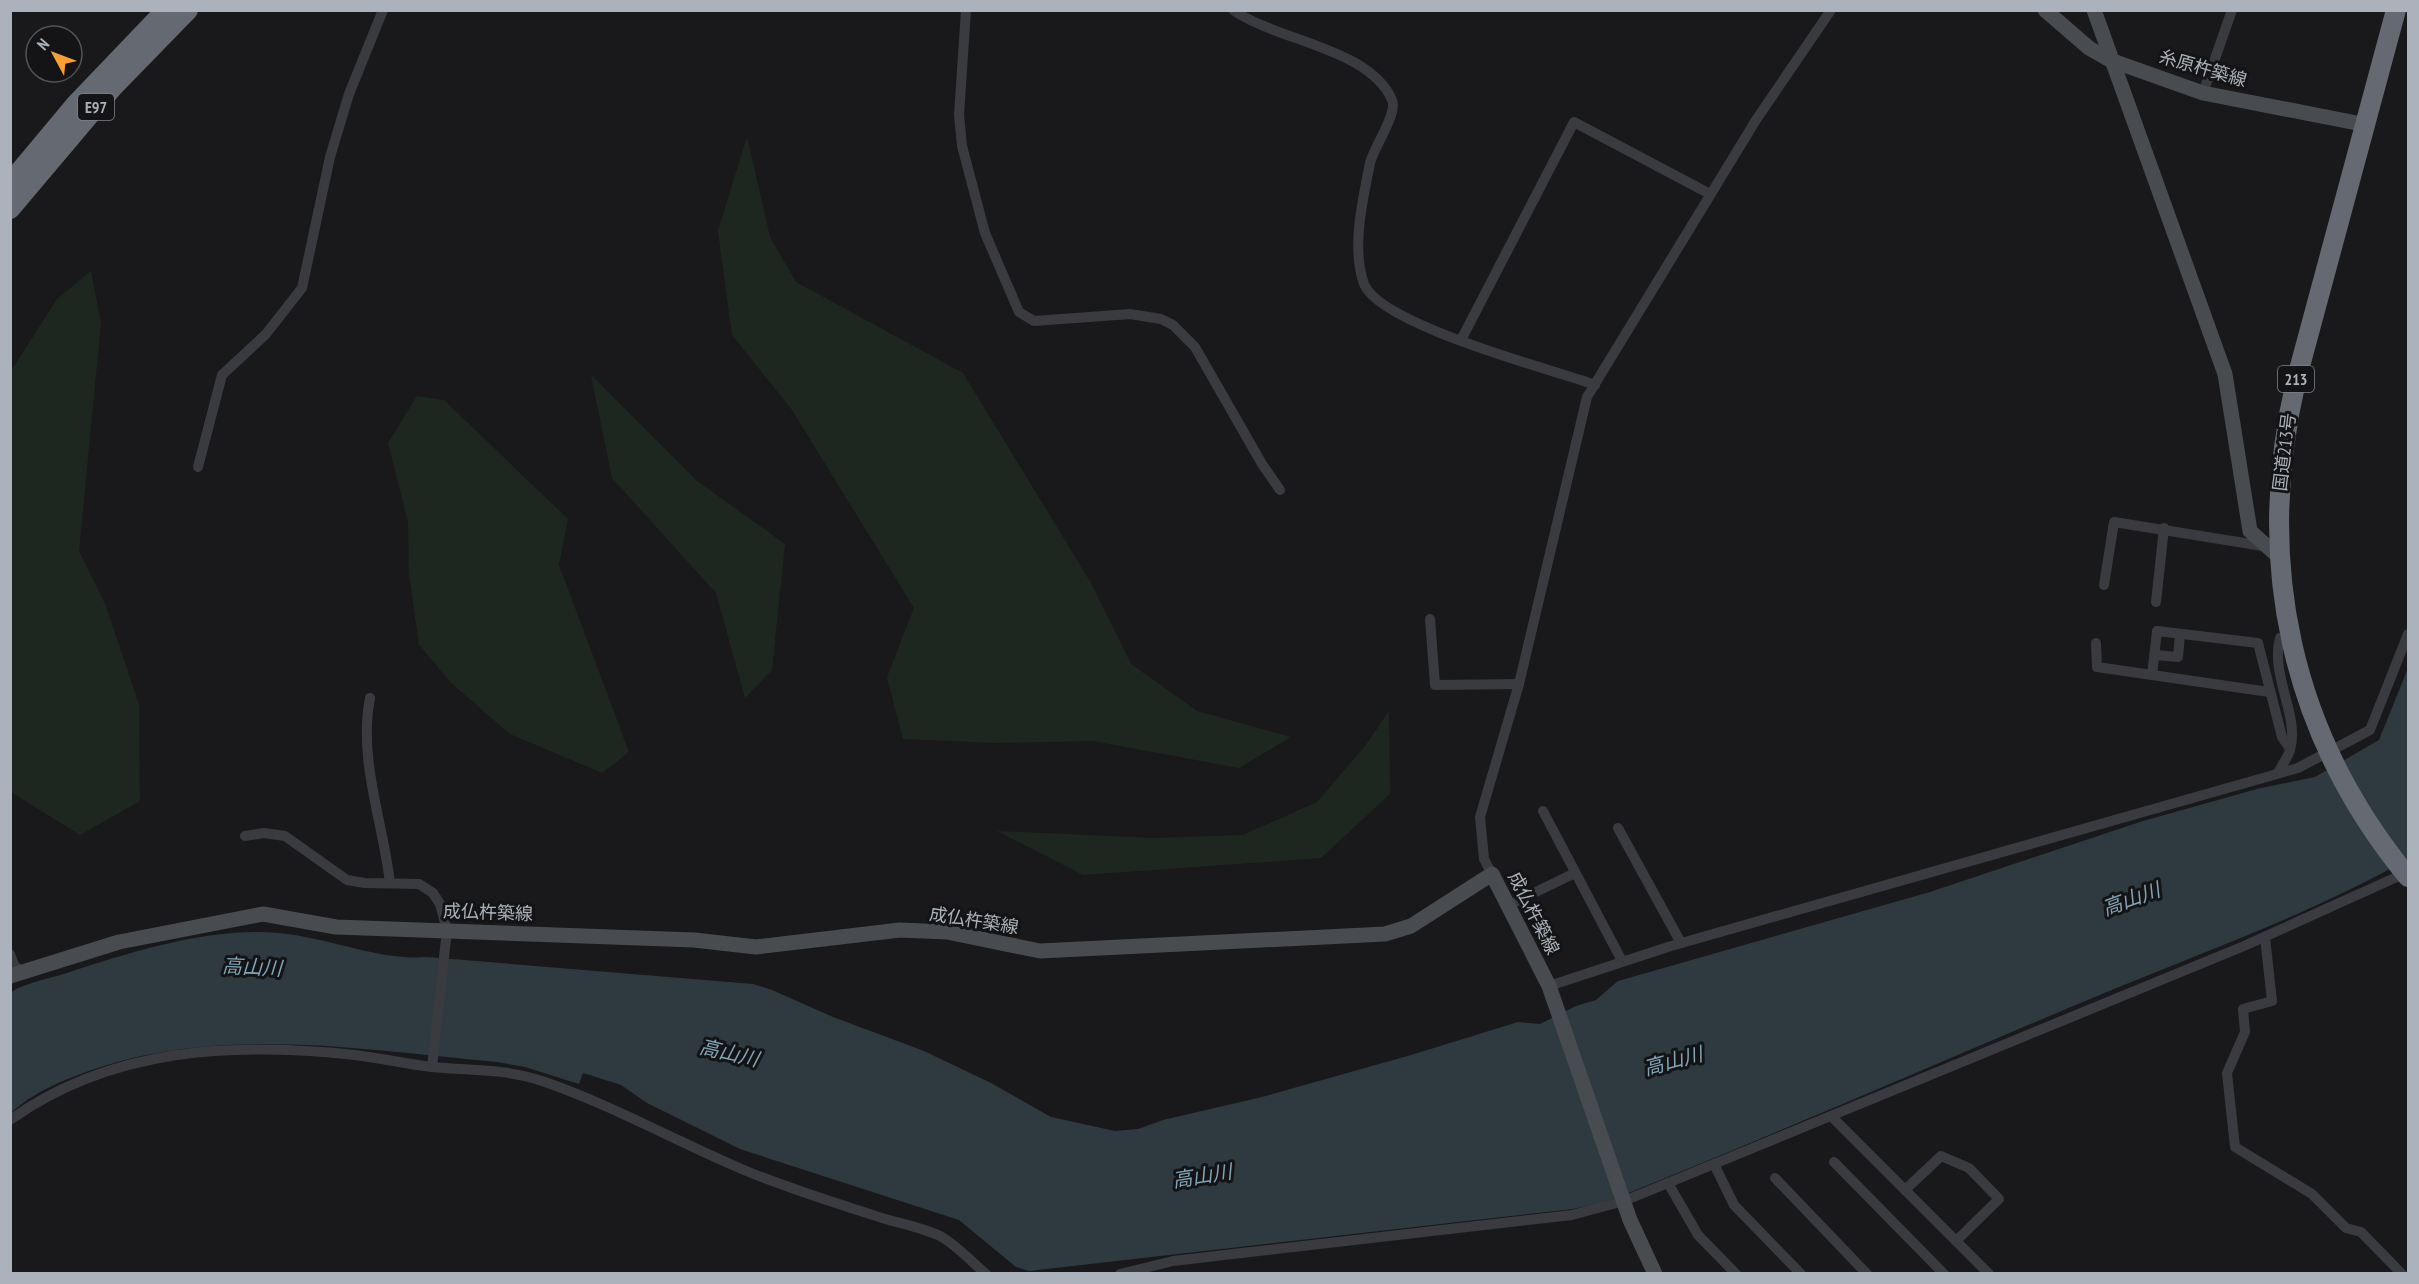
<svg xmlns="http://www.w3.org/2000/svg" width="2419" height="1284" font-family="'PT Sans Narrow','Noto Sans JP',sans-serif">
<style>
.green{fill:#1e271f}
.water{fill:#2e3a40}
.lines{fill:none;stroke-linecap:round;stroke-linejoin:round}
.street{stroke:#3a3b40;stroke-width:10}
.secondary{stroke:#484b50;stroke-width:15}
.highway{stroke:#656a72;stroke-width:20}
.labels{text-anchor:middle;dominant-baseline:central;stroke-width:6;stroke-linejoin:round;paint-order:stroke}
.shield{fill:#141416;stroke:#7e838a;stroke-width:1.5}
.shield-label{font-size:16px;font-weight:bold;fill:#abb2bb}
.street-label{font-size:18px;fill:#abb2bb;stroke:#141416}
.water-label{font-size:20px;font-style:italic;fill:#81a4b7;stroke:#141416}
</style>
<rect width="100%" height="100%" fill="#19191b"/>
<g class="green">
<polygon points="747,136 770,237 796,282 963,373 1091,583 1131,664 1197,711 1291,737 1239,768 1093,741 998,743 903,739 887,677 914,608 792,410 732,335 718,231"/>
<polygon points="91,271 101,323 79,551 105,604 139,704 140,801 80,835 11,792 11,371 57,299"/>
<polygon points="591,375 697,481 785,544 772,670 745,698 716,593 612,478"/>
<polygon points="417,396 444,400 568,519 559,565 629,752 602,773 510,734 451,683 419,645 409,574 408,522 388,443"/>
<polygon points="1389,711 1390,794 1321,858 1083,875 997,831 1154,838 1243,835 1317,802 1365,746"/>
</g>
<path class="water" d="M 2408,668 L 2408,859 C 2307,916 2197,954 2090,999 C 1937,1063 1785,1130 1631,1192 L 1604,1202 L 1573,1209 L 1029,1271 L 1016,1267 L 959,1220 L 740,1149 L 647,1103 L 621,1085 L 583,1073 L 579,1084 L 525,1067 L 497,1062 C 361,1050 218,1024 86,1072 C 59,1082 32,1093 11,1113 L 11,992 C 28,982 48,979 67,973 C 131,952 210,927 278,933 C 328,937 378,961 427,957 L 753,984 L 772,990 L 833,1017 L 924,1051 L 991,1083 L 1051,1117 L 1115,1131 L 1138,1129 L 1163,1120 L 1262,1097 L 1411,1055 L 1518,1022 L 1540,1024 L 1576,1006 L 1596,1000 L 1618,981 L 1930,892 L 2143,821 L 2257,789 L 2315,777 L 2379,740 Z"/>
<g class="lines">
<g class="street">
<polyline points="966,10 959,115 962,146 985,233 1019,312 1034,321 1130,314 1161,319 1173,325 1195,347 1262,464 1280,490"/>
<path d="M 1233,10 C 1277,41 1370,48 1392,100 C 1398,113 1374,147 1370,163 C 1363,199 1351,248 1364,284 C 1380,325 1551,369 1595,385"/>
<polyline points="2203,93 2232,10"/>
<polyline points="1461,340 1574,122 1710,194"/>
<polyline points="198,467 222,375 266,334 302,288 330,157 349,94 383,10"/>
<polyline points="2104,585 2114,522 2263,546"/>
<polyline points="2156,602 2164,528"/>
<polyline points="1430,619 1435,685 1519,684"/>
<polyline points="2096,643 2097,667 2152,675"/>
<polyline points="2155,655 2178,657 2180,634"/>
<polyline points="2269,692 2152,675 2157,631 2258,643 2282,737 2290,749"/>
<path d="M 370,698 C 358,759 383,822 390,883"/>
<path d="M 2279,771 C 2282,765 2288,757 2290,750 C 2300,716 2270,676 2280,638 L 2291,637"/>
<polyline points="1543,811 1622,961"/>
<polyline points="1618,828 1681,943"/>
<polyline points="245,836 264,833 285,836 347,880 365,883 419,884 433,893 440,904 447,930 432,1067"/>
<polyline points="1492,874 1484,859 1480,817 1519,684 1587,397 1756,120 1831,10"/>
<polyline points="1509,905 1575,873"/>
<polyline points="2265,937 2272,1001 2243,1009 2245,1032 2227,1073 2235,1147 2312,1194 2346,1228 2361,1232 2402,1274"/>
<polyline points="10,954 14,965 22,972"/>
<polyline points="1549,986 1671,946 2298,768 2370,730 2408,634"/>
<polyline points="1831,1116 1989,1274"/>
<path d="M 10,1120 C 112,1047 234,1042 355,1055 C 380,1058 406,1064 432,1067 C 472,1071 505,1068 545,1082 C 614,1106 677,1142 744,1170 C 789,1189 836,1203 882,1218 C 902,1224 924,1228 942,1237 C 957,1246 972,1262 986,1274"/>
<polyline points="1834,1162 1944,1274"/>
<polyline points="1714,1164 1734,1205 1801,1274"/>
<polyline points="1775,1178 1867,1274"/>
<polyline points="1668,1183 1698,1235 1736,1274"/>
<polyline points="1905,1190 1941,1156 1969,1168 1999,1199 1956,1241"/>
<polyline points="1120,1274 1173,1261 1572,1215 1624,1201 2244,946 2408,872"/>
</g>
<g class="secondary">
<polyline points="2045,10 2089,48 2110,60 2203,93 2367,125"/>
<polyline points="2094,10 2225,374 2250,531 2279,557"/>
<polyline points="10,976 119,942 263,914 336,927 694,940 756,947 900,930 947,932 1040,951 1385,934 1411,926 1492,874 1549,986 1630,1220 1655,1274"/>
</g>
<g class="highway">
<path d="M 2396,10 L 2296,381 C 2254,562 2290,733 2408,877"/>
<polyline points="10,183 76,104 166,10"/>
<polyline points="10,209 113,87 188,10"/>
</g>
</g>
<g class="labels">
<g class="shield">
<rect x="78" y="94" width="36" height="26" rx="4.5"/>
<rect x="2278" y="366" width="36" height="26" rx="4.5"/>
</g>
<g class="shield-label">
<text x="96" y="107">E97</text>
<text x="2296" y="379">213</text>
</g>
<g class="street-label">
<text transform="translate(2203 68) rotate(16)">糸原杵築線</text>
<text transform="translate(2284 452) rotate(-83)">国道213号</text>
<text transform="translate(488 912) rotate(2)">成仏杵築線</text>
<text transform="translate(1534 913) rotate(63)">成仏杵築線</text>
<text transform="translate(974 920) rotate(9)">成仏杵築線</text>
</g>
<g class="water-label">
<text transform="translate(2131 899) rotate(-20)">高山川</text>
<text transform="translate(252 967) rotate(3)">高山川</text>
<text transform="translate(729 1053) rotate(13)">高山川</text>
<text transform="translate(1673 1061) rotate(-15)">高山川</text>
<text transform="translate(1202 1176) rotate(-9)">高山川</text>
</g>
</g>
<rect width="2419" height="1284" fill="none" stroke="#abb2bb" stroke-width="24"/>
<g transform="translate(54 54) rotate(311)"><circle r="28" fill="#141416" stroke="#505358" stroke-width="1.5"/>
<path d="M0-4.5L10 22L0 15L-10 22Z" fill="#f8a034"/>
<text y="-9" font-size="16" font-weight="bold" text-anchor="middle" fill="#abb2bb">N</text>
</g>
</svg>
